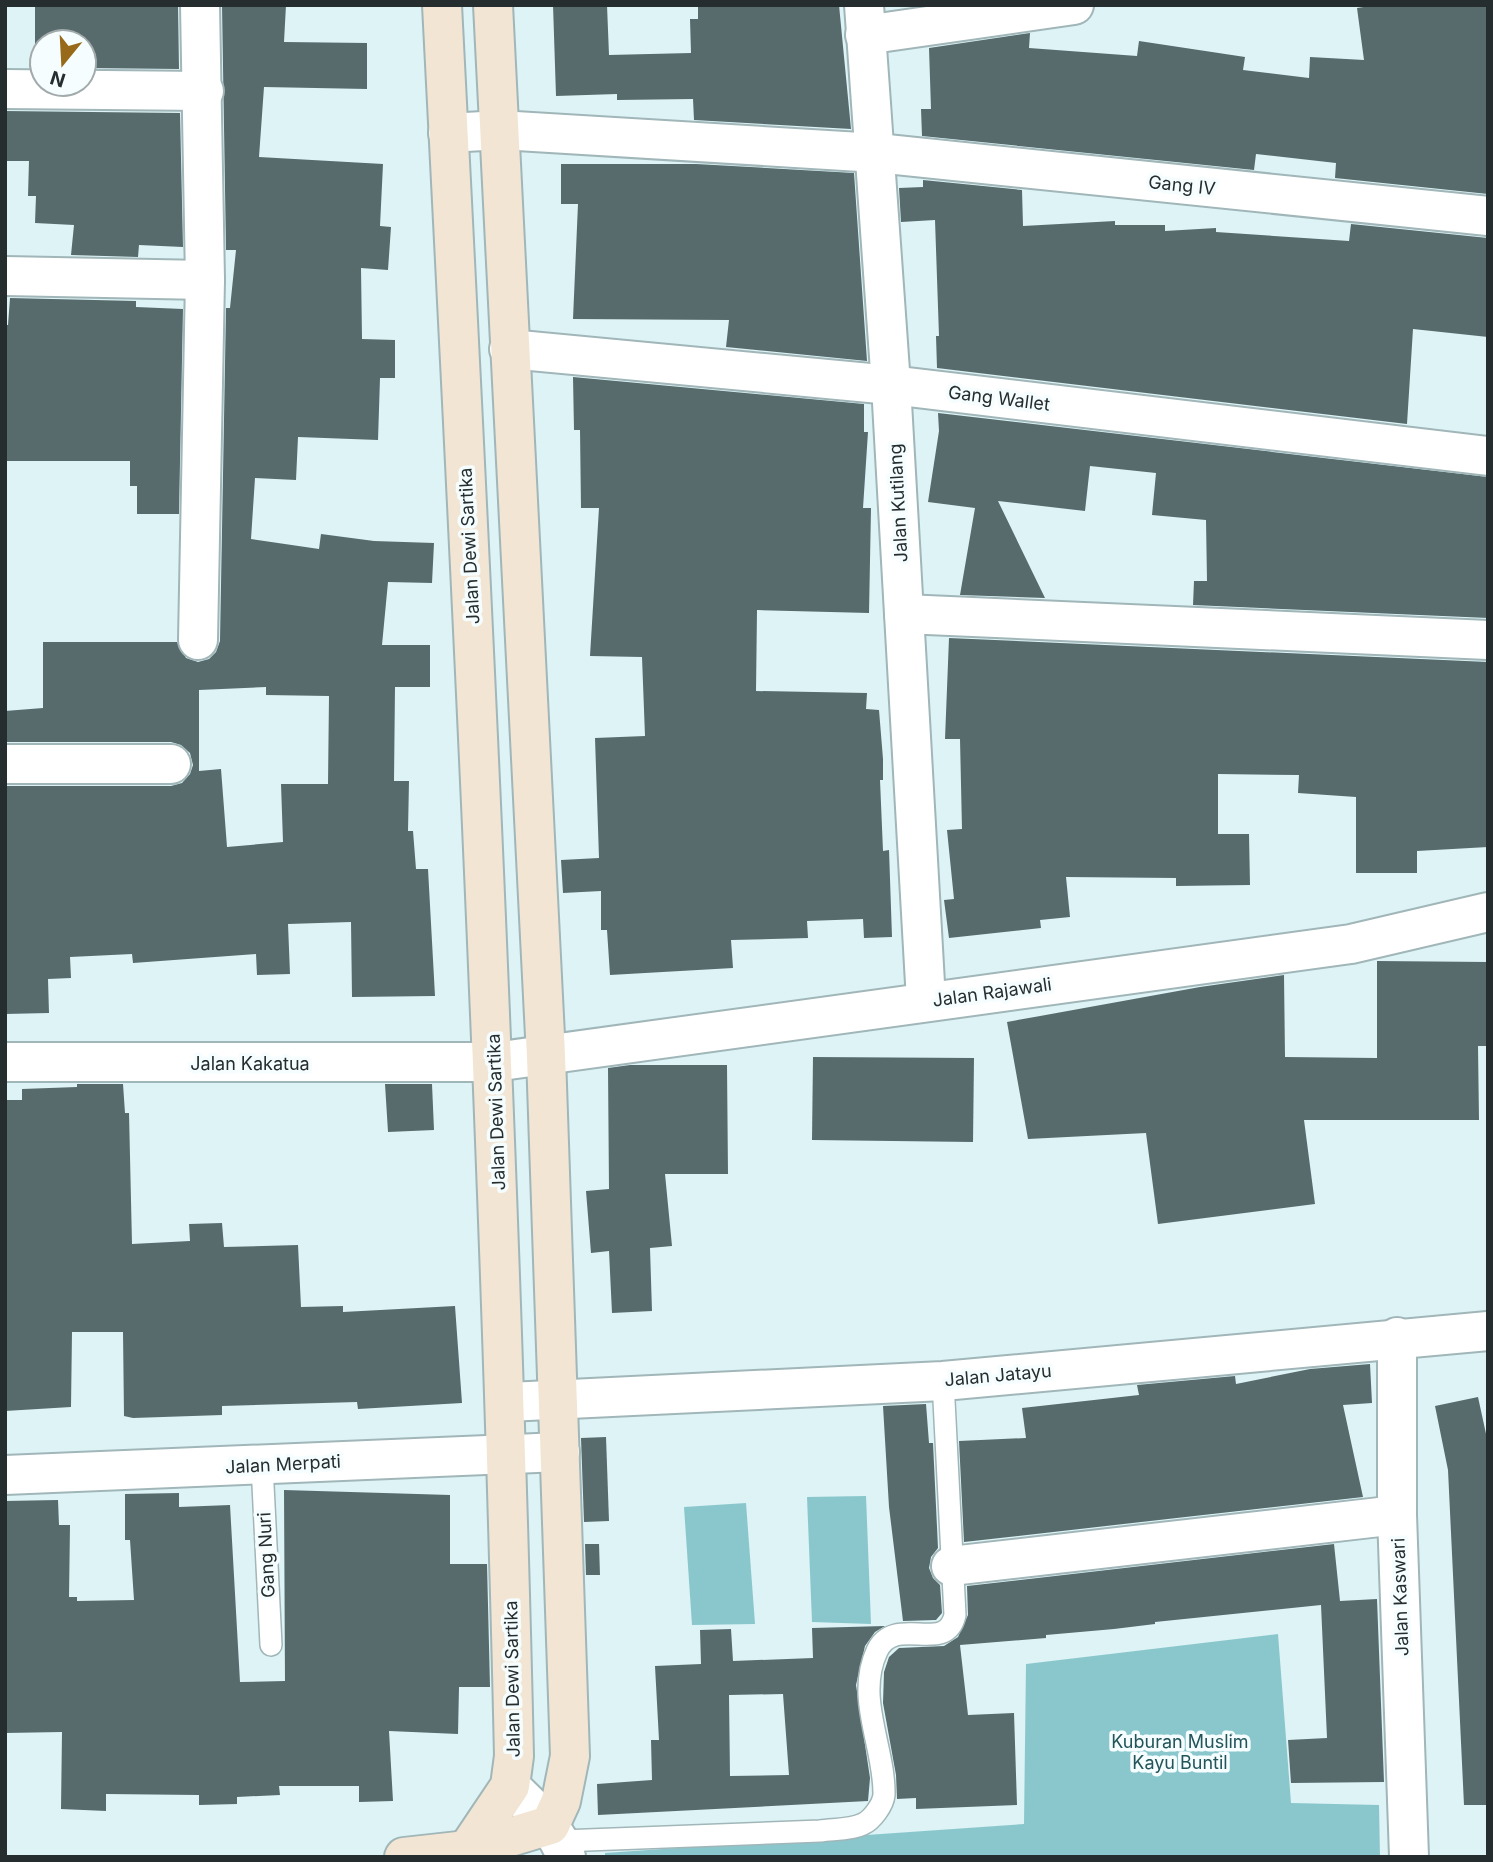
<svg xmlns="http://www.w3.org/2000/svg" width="1493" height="1862" font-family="Inter,sans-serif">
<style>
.green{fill:#8ac7cd}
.building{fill:#576b6d;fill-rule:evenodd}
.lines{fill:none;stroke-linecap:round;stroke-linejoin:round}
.lane-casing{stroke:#a1b6b8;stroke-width:24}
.street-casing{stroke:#a1b6b8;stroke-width:42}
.secondary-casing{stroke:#a1b6b8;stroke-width:42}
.lane{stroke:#fff;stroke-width:21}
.street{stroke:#fff;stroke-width:38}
.secondary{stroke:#f2e5d3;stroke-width:38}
.labels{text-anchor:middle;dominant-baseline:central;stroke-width:7;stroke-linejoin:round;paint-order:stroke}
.street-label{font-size:18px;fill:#252d2e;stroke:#f5fdfe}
.park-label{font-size:18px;fill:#225459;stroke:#f5fdfe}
</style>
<rect width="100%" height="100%" fill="#ddf3f5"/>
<g class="green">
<polygon points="866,1496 871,1624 812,1622 807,1497"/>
<polygon points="746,1503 755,1624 692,1625 684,1507"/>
<polygon points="1278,1634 1291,1803 1379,1805 1380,1857 605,1857 605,1853 1024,1824 1026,1664"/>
</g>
<g class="building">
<polygon points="35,5 178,5 179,69 84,68 84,42 42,42 42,67 35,67"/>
<path d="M 222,5 L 286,5 L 284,42 L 367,43 L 367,89 L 264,87 L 259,157 L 383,164 L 380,226 L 391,227 L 388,270 L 361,268 L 362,339 L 395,340 L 395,378 L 380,378 L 378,440 L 298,437 L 296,480 L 255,478 L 251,539 L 319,549 L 321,534 L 374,541 L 434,543 L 432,583 L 388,582 L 382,645 L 430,645 L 430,687 L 395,687 L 394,781 L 409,781 L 408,831 L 413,831 L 416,869 L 428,869 L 435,996 L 352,997 L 351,922 L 288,924 L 290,974 L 257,975 L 256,954 L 133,963 L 132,954 L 70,957 L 71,978 L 48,979 L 49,1013 L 5,1014 L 5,786 L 171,786 L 182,783 L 190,774 L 193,765 L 190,753 L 181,745 L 171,742 L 5,742 L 5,711 L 43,708 L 43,642 L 177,642 L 186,658 L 198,662 L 209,659 L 216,652 L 220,641 L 226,308 L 230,308 L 236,250 L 226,250 ZM 266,687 L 266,695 L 329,696 L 328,784 L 281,784 L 283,842 L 227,847 L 221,769 L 199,771 L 199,690 Z"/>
<polygon points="553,5 607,5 609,55 691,53 690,19 698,19 698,5 839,5 851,129 694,120 693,99 617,100 617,94 556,96"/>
<polygon points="1377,5 1488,5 1488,194 1335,178 1336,163 1256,154 1254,170 922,136 921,109 931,109 929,48 1030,33 1029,48 1137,56 1139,41 1245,57 1243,70 1309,78 1310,57 1364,60 1357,8"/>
<polygon points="5,111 180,113 183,247 139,245 138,257 71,255 74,225 35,223 36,196 28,196 29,161 5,161"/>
<polygon points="561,164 696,164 854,173 867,361 726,347 729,320 573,319 578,204 561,204"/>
<polygon points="923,180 1022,190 1023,226 1115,221 1115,225 1165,225 1165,231 1216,228 1216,232 1349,241 1351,224 1488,238 1488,337 1413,329 1407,424 937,368 936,336 939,336 935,220 901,222 899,188 923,187"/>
<polygon points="10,298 136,301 136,307 183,309 179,514 137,514 137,486 130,486 130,461 5,461 5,325 8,325"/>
<polygon points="573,377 864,404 864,432 868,432 863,508 871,508 869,613 757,610 756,691 867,693 866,709 879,710 883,759 883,780 880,780 883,851 889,850 892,937 864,938 863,919 807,921 808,938 731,940 733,968 610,975 607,930 601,930 601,891 563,893 561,860 599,858 595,738 645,736 642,657 590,656 599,508 581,508 580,430 574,430"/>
<polygon points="938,413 1488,477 1488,618 1193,605 1194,581 1207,581 1206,520 1152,515 1156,473 1090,466 1085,511 998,501 1045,598 960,595 975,508 928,502 939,431"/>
<polygon points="949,638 1488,662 1488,847 1417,851 1417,873 1356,873 1356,797 1298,793 1299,775 1218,774 1218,834 1249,834 1250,885 1176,886 1176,878 1066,877 1070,917 1040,920 1041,928 949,938 944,900 954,899 947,830 962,829 960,739 945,739"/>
<polygon points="1377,961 1488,962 1488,1046 1478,1046 1479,1120 1304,1120 1315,1204 1158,1224 1146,1133 1028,1139 1007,1022 1200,987 1284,975 1285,1057 1377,1058"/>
<polygon points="813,1057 974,1058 973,1142 812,1140"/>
<polygon points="630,1065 727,1065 728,1174 665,1174 672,1246 650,1248 652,1311 612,1313 609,1251 591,1253 586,1191 609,1189 608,1068"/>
<polygon points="77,1084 123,1084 125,1113 129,1113 132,1244 190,1241 189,1224 222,1223 224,1247 298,1245 301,1307 343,1306 343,1312 455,1306 462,1403 358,1409 357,1402 222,1406 222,1415 133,1418 124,1416 123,1332 72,1332 71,1407 5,1411 5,1100 22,1100 22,1089 77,1087"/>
<polygon points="385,1084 432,1084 434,1130 388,1132"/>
<polygon points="1370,1364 1372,1403 1343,1405 1363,1497 964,1542 959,1441 1026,1438 1022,1408 1139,1395 1137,1385 1235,1376 1236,1384 1310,1369"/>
<polygon points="1478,1397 1488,1443 1488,1805 1464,1805 1448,1470 1435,1406"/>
<polygon points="926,1404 929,1443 933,1443 938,1548 931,1557 929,1568 933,1578 940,1585 942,1613 936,1620 903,1621 889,1507 883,1406"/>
<polygon points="606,1437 609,1521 584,1522 581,1438"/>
<polygon points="284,1490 450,1495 450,1564 487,1564 490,1687 459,1687 458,1734 389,1731 393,1801 359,1802 359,1786 279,1786 280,1795 237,1797 237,1804 199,1805 199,1795 106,1794 106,1811 61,1809 62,1732 5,1733 5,1501 58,1500 59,1525 70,1525 69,1597 77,1597 77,1601 134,1600 130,1540 125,1540 125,1494 179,1493 179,1507 230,1505 240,1682 285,1681"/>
<polygon points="585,1544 599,1544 600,1575 586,1575"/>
<polygon points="1334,1544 1340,1601 1377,1599 1384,1782 1291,1783 1288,1740 1327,1738 1321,1605 1155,1622 1155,1624 1114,1629 1046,1635 1046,1638 960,1645 968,1715 1014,1713 1017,1805 916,1809 916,1798 897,1799 896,1775 883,1703 884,1672 889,1657 899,1648 944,1646 958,1637 968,1615 967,1586"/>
<path d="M 885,1626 L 875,1632 L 865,1646 L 856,1685 L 870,1778 L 868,1801 L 598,1815 L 597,1784 L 652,1780 L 651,1740 L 659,1740 L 655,1666 L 701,1664 L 700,1630 L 731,1629 L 733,1661 L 813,1658 L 812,1628 ZM 783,1694 L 789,1775 L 730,1776 L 729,1695 Z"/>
</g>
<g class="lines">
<defs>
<g id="lane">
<polyline points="262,1465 271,1645"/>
<path d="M 561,1841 L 820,1831 C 833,1829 851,1830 863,1824 C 872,1820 883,1805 884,1795 C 885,1747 855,1698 877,1651 C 895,1613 946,1656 955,1615 L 943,1381"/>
</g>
<g id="street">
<polyline points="864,5 891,385 926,1001"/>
<polyline points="865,35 1074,5"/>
<polyline points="5,89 204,91"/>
<polyline points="448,133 501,130 877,153 1488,216"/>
<polyline points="5,276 205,280"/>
<polyline points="509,349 891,385 1488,456"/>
<polyline points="904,614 1488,640"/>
<polyline points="198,640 205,280 200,5"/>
<polyline points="5,764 171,764"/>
<polyline points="5,1062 494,1062 1351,944 1488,912"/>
<polyline points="1397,1337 1397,1515 1409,1857"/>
<polyline points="507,1402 943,1381 1488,1331"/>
<polyline points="5,1475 560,1452"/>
<polyline points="951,1566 1397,1515"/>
<path d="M 510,1786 C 532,1808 556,1827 566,1857"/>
</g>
<g id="secondary">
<path d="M 442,5 C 472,589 501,1172 514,1756 L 510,1786 L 467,1850"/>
<polyline points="404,1857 467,1850 550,1825 561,1801 570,1756 546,1056 493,5"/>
</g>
</defs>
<use href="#lane" class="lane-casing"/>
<use href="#street" class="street-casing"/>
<use href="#secondary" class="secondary-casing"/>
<use href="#lane" class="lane"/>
<use href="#street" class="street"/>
<use href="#secondary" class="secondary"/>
</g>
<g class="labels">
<g class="street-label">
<text transform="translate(1182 185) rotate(6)">Gang IV</text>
<text transform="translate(999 398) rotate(7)">Gang Wallet</text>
<text transform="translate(898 503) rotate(-93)">Jalan Kutilang</text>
<text transform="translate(469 546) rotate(-93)">Jalan Dewi Sartika</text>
<text transform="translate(992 992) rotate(-8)">Jalan Rajawali</text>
<text x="250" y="1063">Jalan Kakatua</text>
<text transform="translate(496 1112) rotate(-92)">Jalan Dewi Sartika</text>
<text transform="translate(998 1375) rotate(-5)">Jalan Jatayu</text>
<text transform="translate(283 1464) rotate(-3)">Jalan Merpati</text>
<text transform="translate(266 1555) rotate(-93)">Gang Nuri</text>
<text transform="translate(1400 1597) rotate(-92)">Jalan Kaswari</text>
<text transform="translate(512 1679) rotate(-91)">Jalan Dewi Sartika</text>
</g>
<g class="park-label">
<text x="1180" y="1741">Kuburan Muslim<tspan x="1180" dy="21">Kayu Buntil</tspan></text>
</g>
</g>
<rect width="1493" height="1862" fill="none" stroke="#252d2e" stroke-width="14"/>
<g transform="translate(63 63) rotate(198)"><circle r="33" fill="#f5fdfe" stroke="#a2aaab" stroke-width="2"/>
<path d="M0-5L12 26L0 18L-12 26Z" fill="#976918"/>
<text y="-10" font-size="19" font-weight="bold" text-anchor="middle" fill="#252d2e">N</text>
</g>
</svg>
